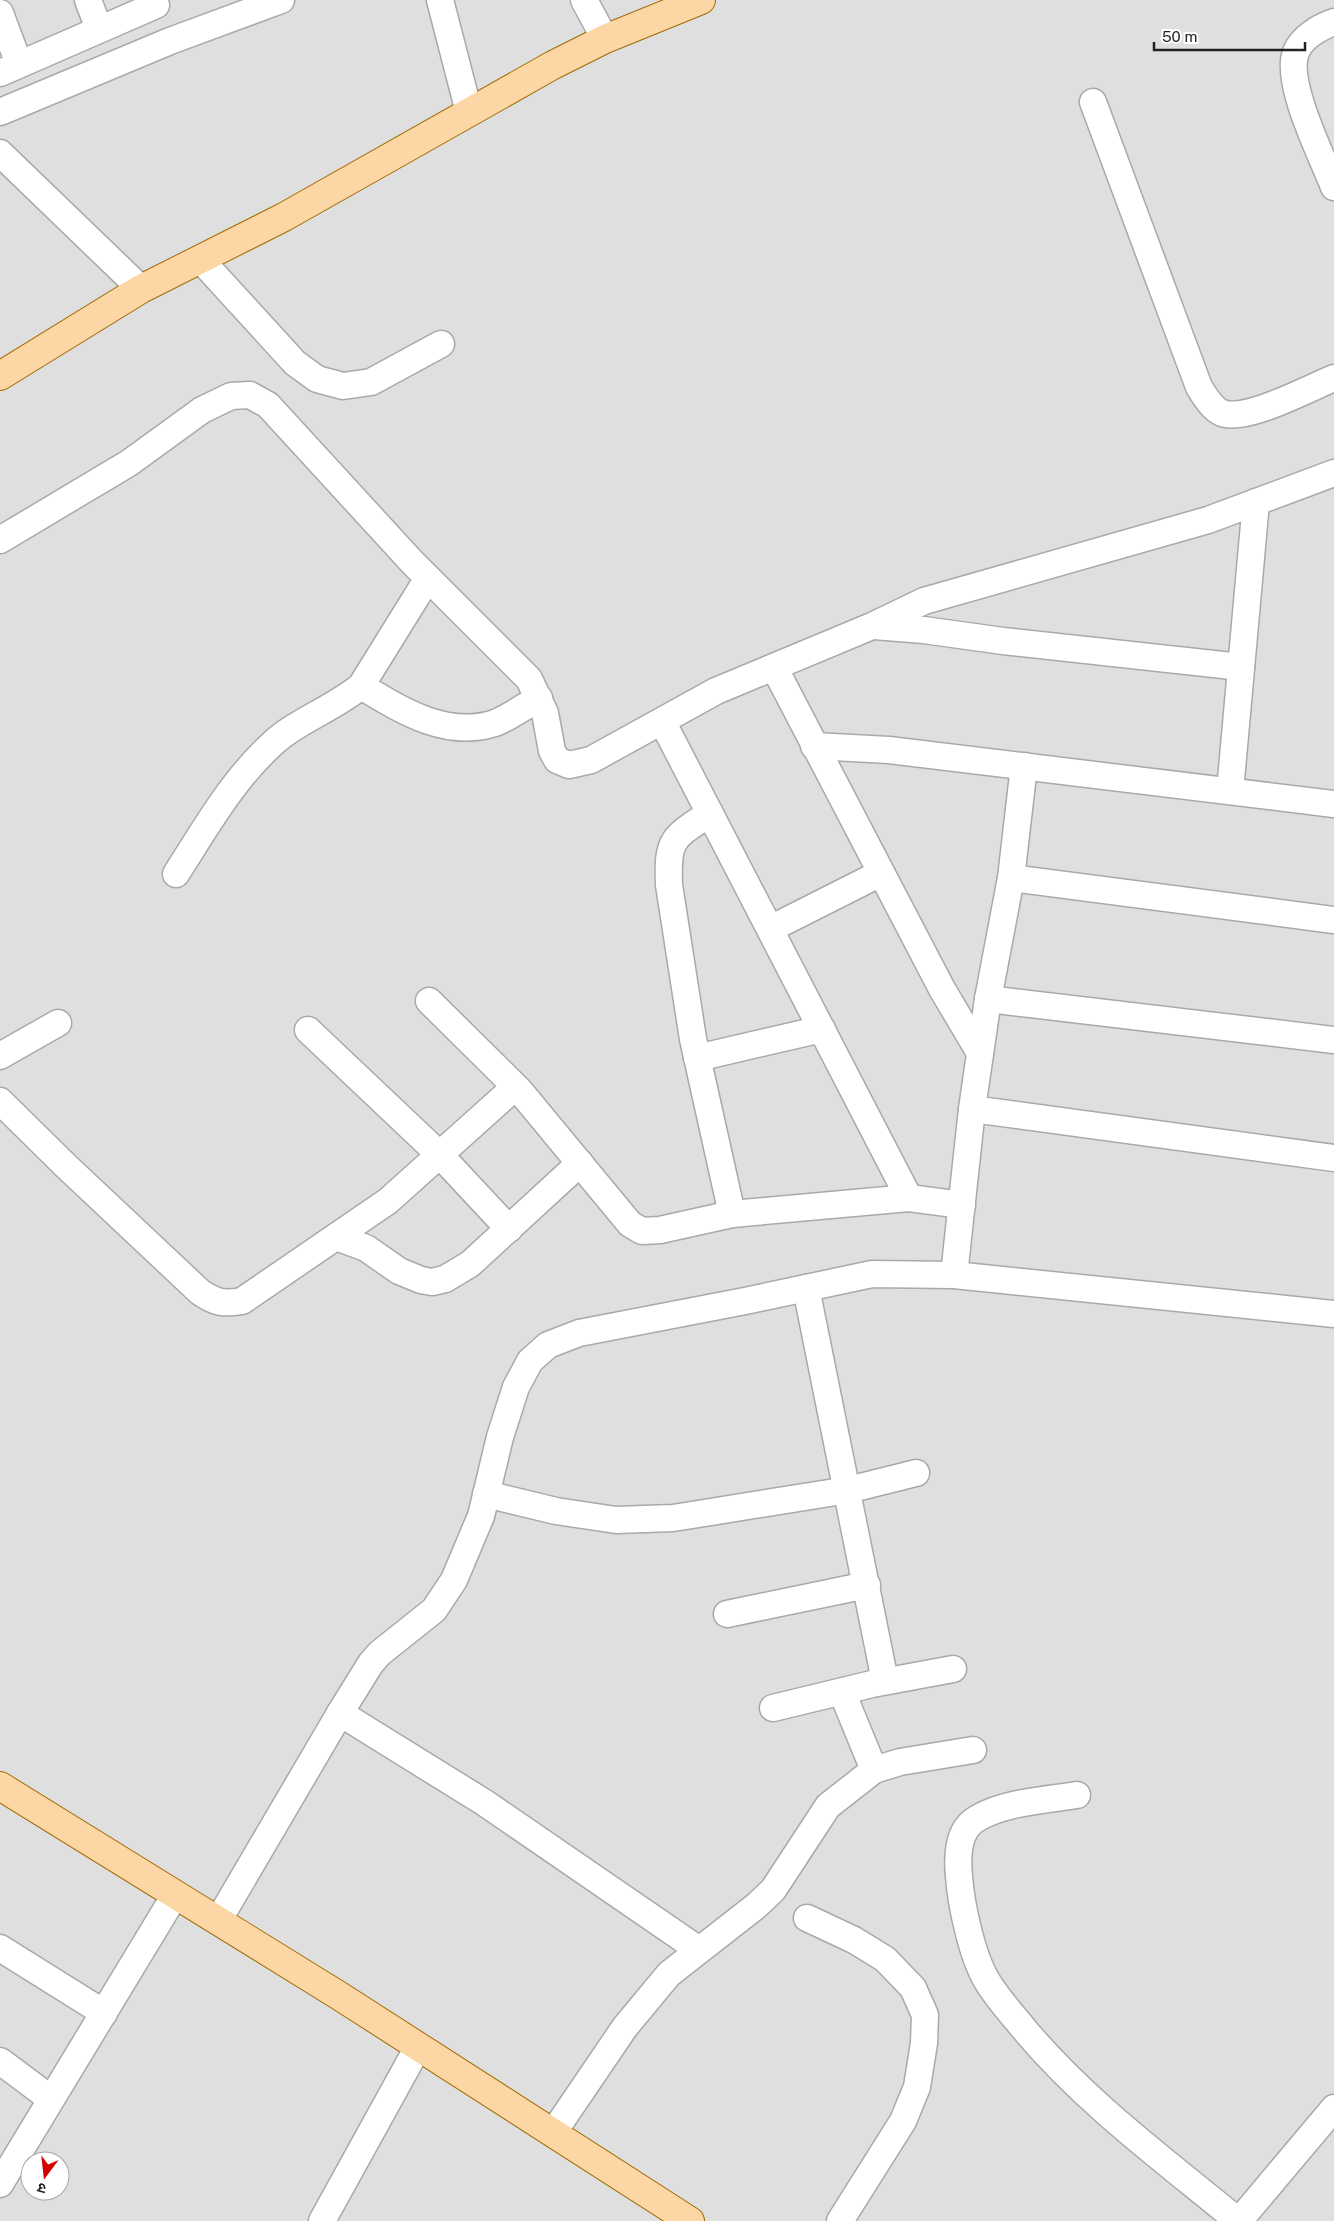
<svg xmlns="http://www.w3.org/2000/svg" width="1334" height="2221" font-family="'Public Sans','Noto Sans Devanagari',sans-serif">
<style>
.residential{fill:#e0dfdf;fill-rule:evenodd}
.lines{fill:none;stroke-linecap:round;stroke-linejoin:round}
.minor-casing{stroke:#a9a9a9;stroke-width:29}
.major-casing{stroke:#a06b00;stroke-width:30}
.minor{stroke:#fff;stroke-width:26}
.major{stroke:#fcd6a4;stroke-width:28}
</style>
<rect width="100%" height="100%" fill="#f2efe9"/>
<path class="residential" d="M 0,0 L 1334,0 L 1334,2221 L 0,2221 ZM 30,2161 L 60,2161 L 60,2191 L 30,2191 Z"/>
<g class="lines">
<defs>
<g id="minor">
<polyline points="88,0 99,29"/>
<polyline points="440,0 469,112"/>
<polyline points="584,0 605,39"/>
<polyline points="0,13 19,64"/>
<path d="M 1334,22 C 1320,27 1302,37 1296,52 C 1284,82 1322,156 1334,187"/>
<polyline points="0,73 156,5"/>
<path d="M 1093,102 L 1199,387 C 1204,395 1212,409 1222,413 C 1247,422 1309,388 1334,378"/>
<polyline points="0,112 170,41 281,0"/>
<polyline points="0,153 141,289"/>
<polyline points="200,259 295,363 317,379 343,386 371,382 441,344"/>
<polyline points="0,540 129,463 202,410 231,396 250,395 268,405 412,562 529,679 545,713 552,751 557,760 569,765 591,760 716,691 872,626 924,601 1208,520 1334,473"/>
<polyline points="874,626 924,630 1003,641 1241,667"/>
<polyline points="774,667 942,989 980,1053"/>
<path d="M 361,686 C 401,710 446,739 495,723 C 510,717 525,706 539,698"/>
<polyline points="662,721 909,1198"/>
<polyline points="814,746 889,750 1334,804"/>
<polyline points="1230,791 1256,502"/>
<path d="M 710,813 C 673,838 667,838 669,885 L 693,1039 L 732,1214"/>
<path d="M 176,874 C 205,829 231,782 271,745 C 296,721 333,709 361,686 L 428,578"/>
<polyline points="1011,878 1334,920"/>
<polyline points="770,929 881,873"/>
<polyline points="988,999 1334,1040"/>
<polyline points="429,1001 520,1091 630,1224 642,1231 660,1230 732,1214 909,1198 962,1205"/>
<polyline points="308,1030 440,1155 509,1229"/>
<polyline points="0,1056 58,1023"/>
<polyline points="697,1058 822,1029"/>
<path d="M 0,1101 L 66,1166 L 200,1292 C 216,1303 223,1304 242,1301 L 388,1201 L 515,1087"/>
<polyline points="972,1109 1334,1158"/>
<polyline points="336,1237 366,1248 399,1271 421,1280 432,1282 445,1279 470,1264 580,1163"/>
<polyline points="954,1275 972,1109 988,999 1011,878 1024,766"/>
<polyline points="806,1288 885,1681"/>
<polyline points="486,1494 556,1511 616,1520 673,1518 848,1490 916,1473"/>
<polyline points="727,1614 867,1585"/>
<polyline points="842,1692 874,1770"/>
<polyline points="773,1708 872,1684 953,1669"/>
<polyline points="340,1713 485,1803 699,1950"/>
<path d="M 1077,1795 C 1045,1800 1006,1802 978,1818 C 957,1829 957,1856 959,1876 C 961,1905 972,1956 987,1981 C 997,1998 1012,2014 1024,2029 C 1086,2103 1164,2160 1238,2221"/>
<polyline points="807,1918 854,1940 885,1959 913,1988 925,2015 924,2043 917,2087 903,2121 840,2221"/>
<polyline points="218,1921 340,1713 371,1663 380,1653 434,1610 454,1580 481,1516 500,1437 516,1387 530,1361 548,1345 579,1333 745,1301 872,1274 954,1275 1334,1314"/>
<polyline points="0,1948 104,2013"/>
<polyline points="0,2061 51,2099"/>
<polyline points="553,2133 625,2027 669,1974 756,1906 773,1890 828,1806 874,1770 900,1762 973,1750"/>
<polyline points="0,2184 175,1895"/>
<polyline points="322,2221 418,2047"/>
<polyline points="1239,2221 1334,2108"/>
</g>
<g id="major">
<polyline points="0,376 141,289 284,217 553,65 605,39 701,0"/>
<polyline points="0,1786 338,1995 690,2221"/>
</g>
</defs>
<use href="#minor" class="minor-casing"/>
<use href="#major" class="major-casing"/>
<use href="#minor" class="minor"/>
<use href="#major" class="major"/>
</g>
<g transform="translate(45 2176) rotate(195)"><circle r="24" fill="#ffffff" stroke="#a7a7a7"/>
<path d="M0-4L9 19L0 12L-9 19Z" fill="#d40000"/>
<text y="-8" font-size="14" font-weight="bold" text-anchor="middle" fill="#222222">उ</text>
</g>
<path d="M1154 42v8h151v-8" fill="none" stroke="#222222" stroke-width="2.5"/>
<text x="1162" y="42" font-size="15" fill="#222222" stroke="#ffffff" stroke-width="4" paint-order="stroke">50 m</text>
</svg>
